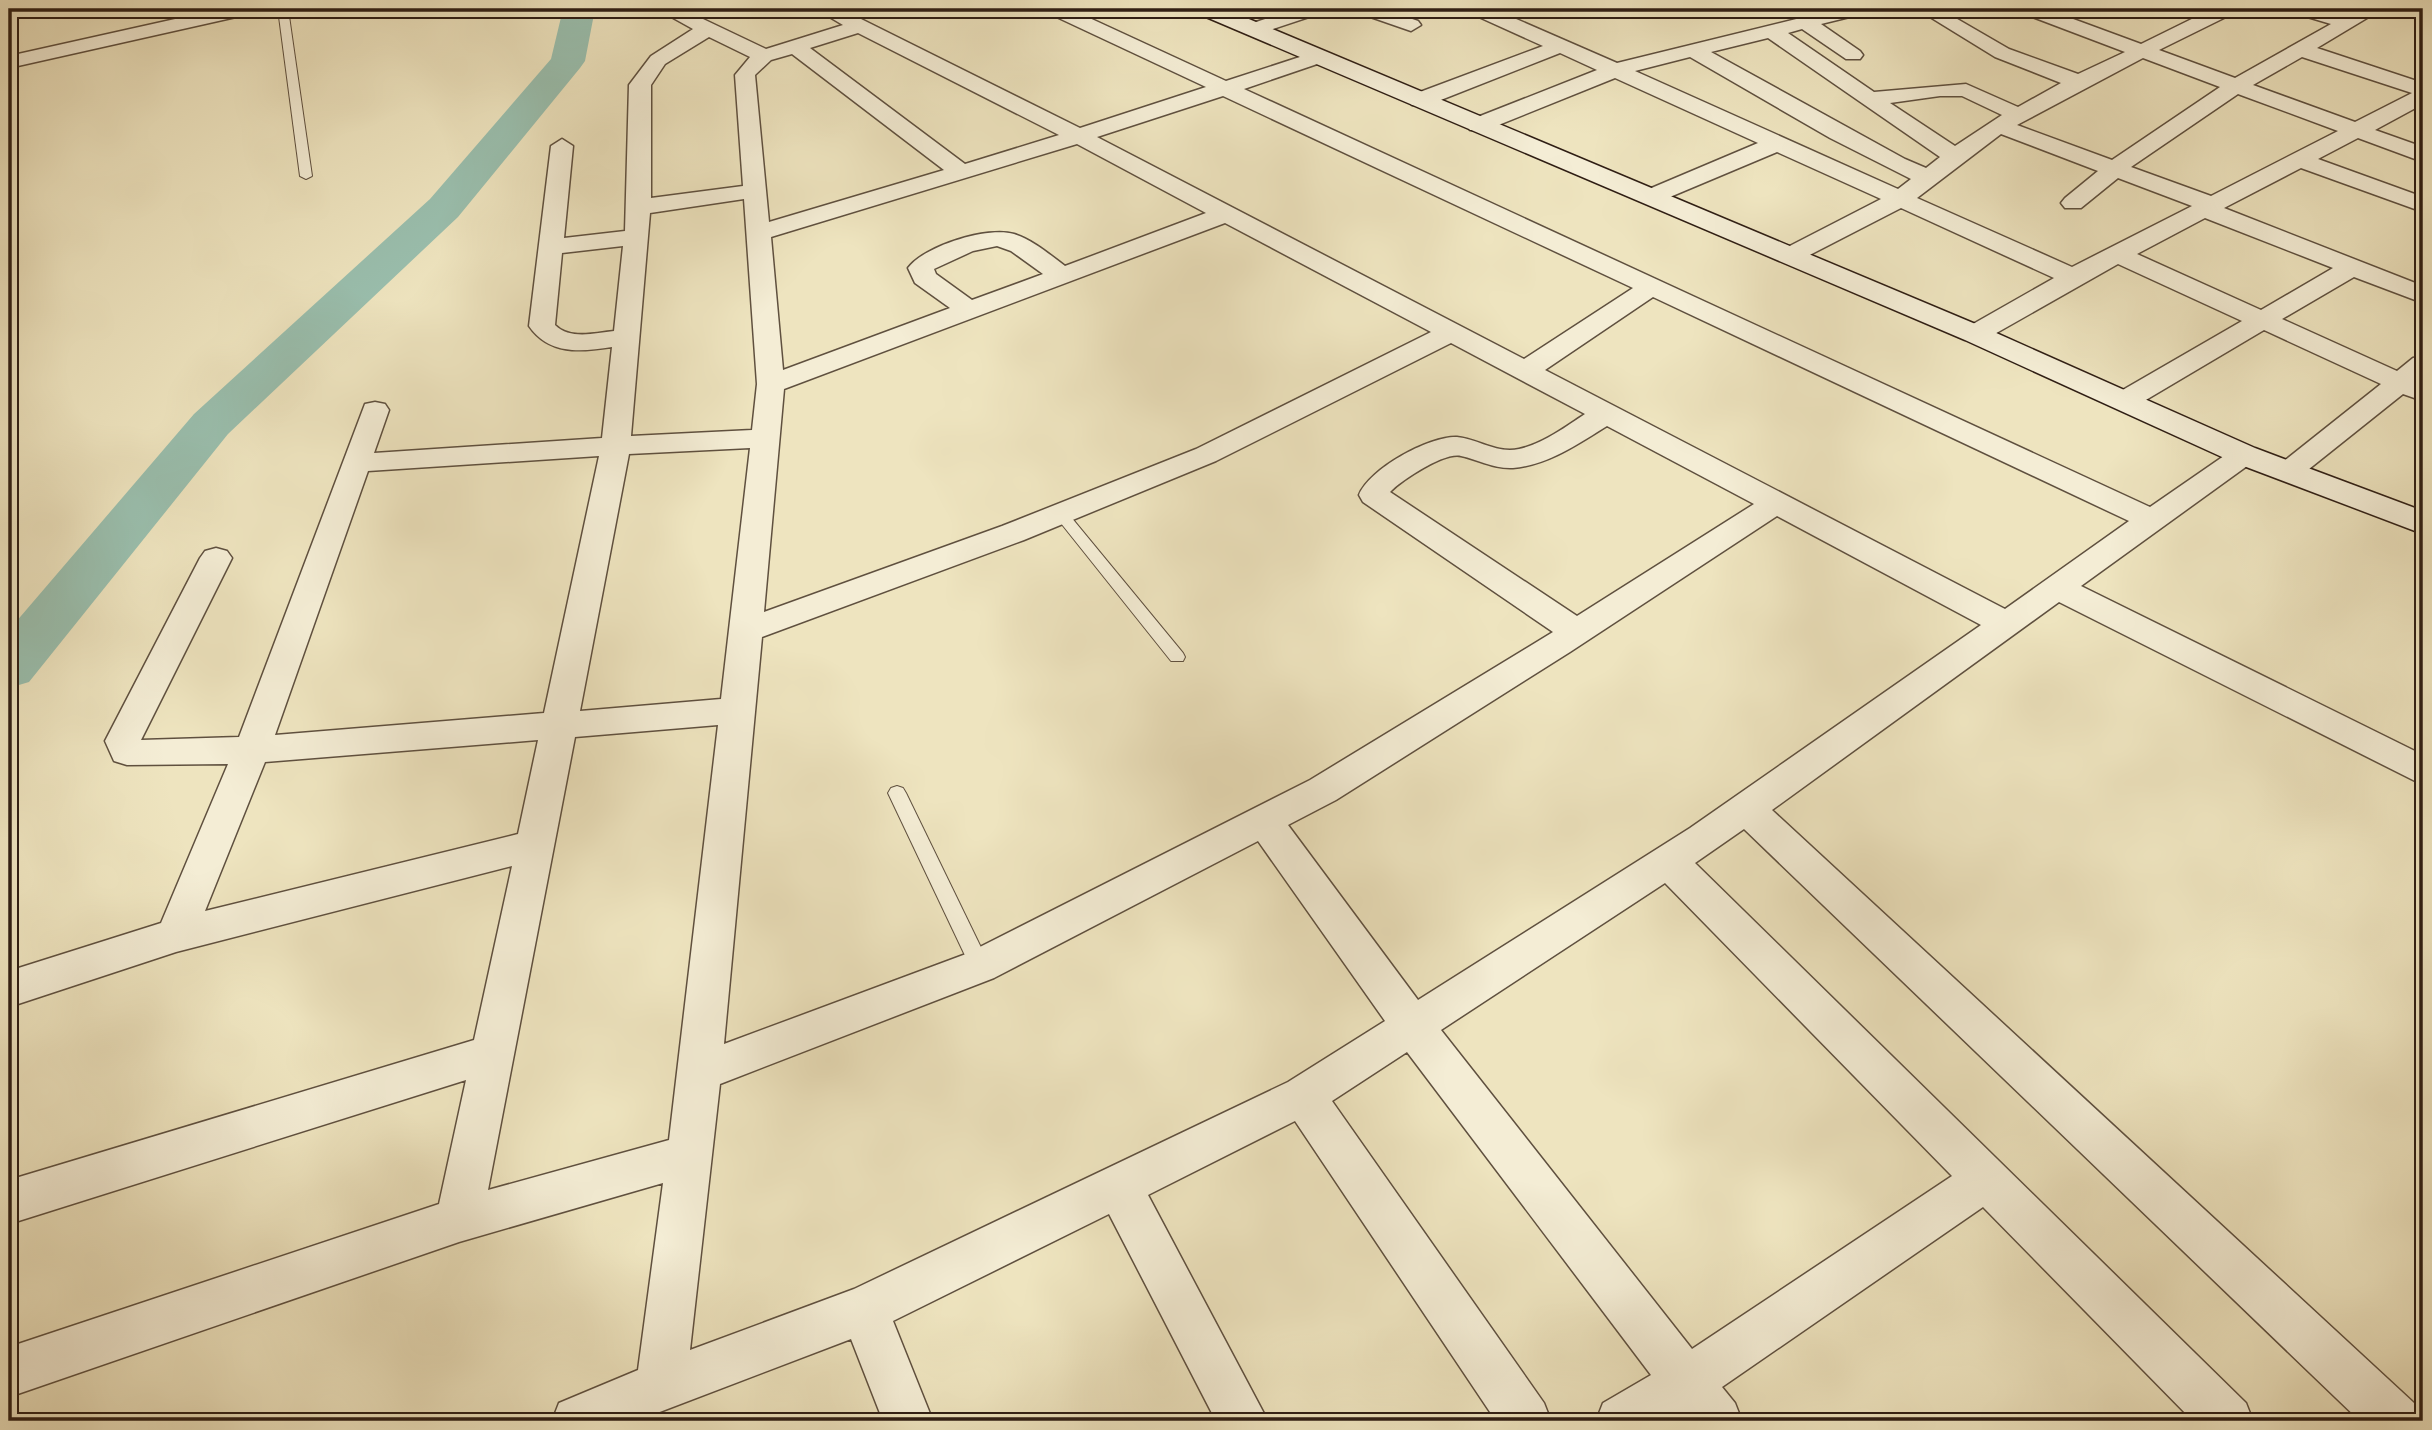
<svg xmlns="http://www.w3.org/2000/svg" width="2432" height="1430" font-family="'Libre Bodoni',serif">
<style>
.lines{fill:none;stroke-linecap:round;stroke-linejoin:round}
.river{fill:#9abfae;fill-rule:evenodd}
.lane-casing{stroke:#5f503f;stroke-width:2}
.street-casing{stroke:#5f503f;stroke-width:3}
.secondary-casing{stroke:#2f1e14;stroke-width:3}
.lane{fill:#f4edd5;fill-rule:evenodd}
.street{fill:#f4edd5;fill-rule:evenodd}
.secondary{fill:#f4edd5;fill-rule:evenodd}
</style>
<rect width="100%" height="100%" fill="#eee4bf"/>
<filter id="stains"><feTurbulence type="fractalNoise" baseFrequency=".00286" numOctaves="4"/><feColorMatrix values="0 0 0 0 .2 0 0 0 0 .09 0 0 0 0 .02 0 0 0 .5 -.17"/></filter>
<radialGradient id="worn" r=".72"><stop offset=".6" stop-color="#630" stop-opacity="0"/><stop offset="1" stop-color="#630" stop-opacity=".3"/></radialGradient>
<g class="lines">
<polygon class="river" points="563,9 595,9 585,61 580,68 458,217 228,434 29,682 9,688 9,630 194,414 430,199 551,59"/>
<defs>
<g id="lane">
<polygon points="278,9 288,9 312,176 306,179 300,176"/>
<polygon points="1061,509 1066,511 1183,653 1185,657 1183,661 1171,661 1056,517 1053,514 1056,511"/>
<polygon points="897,786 903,788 906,793 990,966 987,972 980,975 973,972 970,966 888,793 891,788"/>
</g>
<g id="street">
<polygon points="220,9 255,9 245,15 9,68 9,56"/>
<path d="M 657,9 L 682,9 L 766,49 L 843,25 L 816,9 L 841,9 L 1080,128 L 1206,87 L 1048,13 L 1045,9 L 1070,9 L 1226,81 L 1312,53 L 1326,53 L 1329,57 L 1326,61 L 1244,89 L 2150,507 L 2234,449 L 2244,446 L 2254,449 L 2259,455 L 2254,461 L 2081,586 L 2423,755 L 2423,785 L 2059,602 L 1772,810 L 2414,1403 L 2421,1421 L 2360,1421 L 1744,829 L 1695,863 L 2246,1403 L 2253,1421 L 2193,1421 L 1983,1207 L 1722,1387 L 1735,1403 L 1742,1421 L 1686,1421 L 1680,1414 L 1668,1421 L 1596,1421 L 1603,1403 L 1651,1375 L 1407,1052 L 1332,1101 L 1544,1403 L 1551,1421 L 1496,1421 L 1295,1121 L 1148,1195 L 1268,1421 L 1216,1421 L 1109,1214 L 893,1321 L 933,1421 L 883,1421 L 851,1339 L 636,1421 L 552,1421 L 559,1403 L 638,1370 L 663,1183 L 459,1242 L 9,1397 L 9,1347 L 439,1204 L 466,1080 L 9,1224 L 9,1180 L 474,1040 L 512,866 L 176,952 L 9,1007 L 9,971 L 161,923 L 228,764 L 127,765 L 114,761 L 105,741 L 200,558 L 205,551 L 216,548 L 227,551 L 232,558 L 141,740 L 239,737 L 365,404 L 375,402 L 385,404 L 389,410 L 374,453 L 602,438 L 612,347 C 580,352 549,355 529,326 L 551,146 L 562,139 L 573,146 L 564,238 L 625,231 L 629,85 L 651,56 L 693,29 ZM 858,33 L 1059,135 L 965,164 L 810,48 ZM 709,37 L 750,57 L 735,75 L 743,186 L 651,198 L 651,85 L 665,64 ZM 792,54 L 944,170 L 769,222 L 755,75 L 771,60 ZM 1223,96 L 1633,288 L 1524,359 L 1097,137 ZM 1077,144 L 1206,213 L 1065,266 C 1049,254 1033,240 1014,234 C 988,226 924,246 908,268 L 915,283 L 950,308 L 783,370 L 771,237 ZM 744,199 L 757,384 L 752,430 L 631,436 L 650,213 ZM 1225,223 L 1431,332 L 1196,449 L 1002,526 L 764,612 L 784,389 ZM 623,246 L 614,331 C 595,333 570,340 555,325 L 562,253 ZM 997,246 L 1011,251 L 1043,274 L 972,300 L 936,274 L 934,269 L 973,251 ZM 1653,297 L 2129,521 L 2005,609 L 1545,370 ZM 1451,343 L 1585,414 C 1565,427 1543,444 1519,449 C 1497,454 1478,439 1457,437 C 1429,436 1369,469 1359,495 L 1363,502 L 1553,632 L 1310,780 L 966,954 L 724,1044 L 762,637 L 1024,540 L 1216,461 ZM 1607,426 L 1754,504 L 1577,616 L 1390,492 C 1402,480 1444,452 1461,456 C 1479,460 1494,469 1513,468 C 1548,465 1578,444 1607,426 ZM 750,448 L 721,699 L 580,711 L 629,454 ZM 599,456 L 544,713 L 275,735 L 368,471 ZM 1777,516 L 1981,625 L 1690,828 L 1418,1000 L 1288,825 L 1336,800 L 1570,652 ZM 718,725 L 669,1140 L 488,1190 L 575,737 ZM 538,740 L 518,834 L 205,911 L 265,762 ZM 1258,841 L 1385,1021 L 1288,1082 L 854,1289 L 690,1350 L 720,1084 L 994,978 ZM 1665,883 L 1952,1176 L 1692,1349 L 1441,1030 Z"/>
<polygon points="1295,9 1324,9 1321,13 1261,33 1247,33 1244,29 1247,25"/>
<polygon points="1356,9 1384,9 1418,21 1421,25 1411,31 1359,13"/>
<path d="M 1467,9 L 1493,9 L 1617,63 L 1837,9 L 1869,9 L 1866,13 L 1821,24 L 1860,51 L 1863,55 L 1860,59 L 1846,59 L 1802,29 L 1788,33 L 1874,92 L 1966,84 L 2018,107 L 2061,83 L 1995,57 L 1917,9 L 1940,9 L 2009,49 L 2078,74 L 2125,52 L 2022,13 L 2019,9 L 2046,9 L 2141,44 L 2212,9 L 2237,9 L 2234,13 L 2159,50 L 2235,78 L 2331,24 L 2294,13 L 2291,9 L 2321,9 L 2345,16 L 2358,9 L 2382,9 L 2317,48 L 2423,83 L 2423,104 L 2375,130 L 2423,147 L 2423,162 L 2358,138 L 2318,159 L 2423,197 L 2423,212 L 2301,168 L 2224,208 L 2423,286 L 2423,303 L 2354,277 L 2282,319 L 2397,371 L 2413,358 L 2423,356 L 2423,377 L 2419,381 L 2423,383 L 2423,401 L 2403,394 L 2299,477 L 2289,480 L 2279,477 L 2274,471 L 2279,465 L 2381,384 L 2264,330 L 2134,407 L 2124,409 L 2114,407 L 2110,401 L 2114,395 L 2242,321 L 2118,264 L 1984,340 L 1966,340 L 1962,334 L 1966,328 L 2054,278 L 1901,208 L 1798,261 L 1780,261 L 1777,256 L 1780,251 L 1881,199 L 1777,152 L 1658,202 L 1642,202 L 1638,197 L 1642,192 L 1758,143 L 1615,78 L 1486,130 L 1470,130 L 1467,125 L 1470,120 L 1597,70 L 1560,53 L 1428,105 L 1412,105 L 1409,100 L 1412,95 L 1543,46 L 1470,13 ZM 1768,38 L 1940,157 L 1926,168 L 1905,159 L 1711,52 ZM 1690,57 L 1830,138 L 1911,179 L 1898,189 L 1635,71 ZM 2302,57 L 2412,93 L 2355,122 L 2253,85 ZM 2143,58 L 2220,87 L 2112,160 L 2017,125 ZM 2238,94 L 2338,131 L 2211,196 L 2131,167 ZM 1940,96 L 1962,96 L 2002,115 L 1955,146 L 1890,103 ZM 2001,134 L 2098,171 L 2065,198 L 2061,203 L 2065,208 L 2081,208 L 2118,178 L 2192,206 L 2072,267 L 1917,198 ZM 2205,218 L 2333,268 L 2261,310 L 2137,254 Z"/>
</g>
<polygon id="secondary" points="1196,9 1225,9 1985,328 2255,448 2423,511 2423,534 2233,462 1965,340 1199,14"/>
</defs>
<use href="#lane" class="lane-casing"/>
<use href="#street" class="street-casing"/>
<use href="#secondary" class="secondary-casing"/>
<use href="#lane" class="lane"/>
<use href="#street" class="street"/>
<use href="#secondary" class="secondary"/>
</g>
<rect width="2432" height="1430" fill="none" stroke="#eee4bf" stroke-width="35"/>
<rect x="10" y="10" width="2411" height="1409" fill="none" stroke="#2f1e14" stroke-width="3.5"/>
<rect x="18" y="18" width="2397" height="1395" fill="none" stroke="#2f1e14" stroke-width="2"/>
<rect width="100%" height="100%" filter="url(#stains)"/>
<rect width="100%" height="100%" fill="url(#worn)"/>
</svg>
